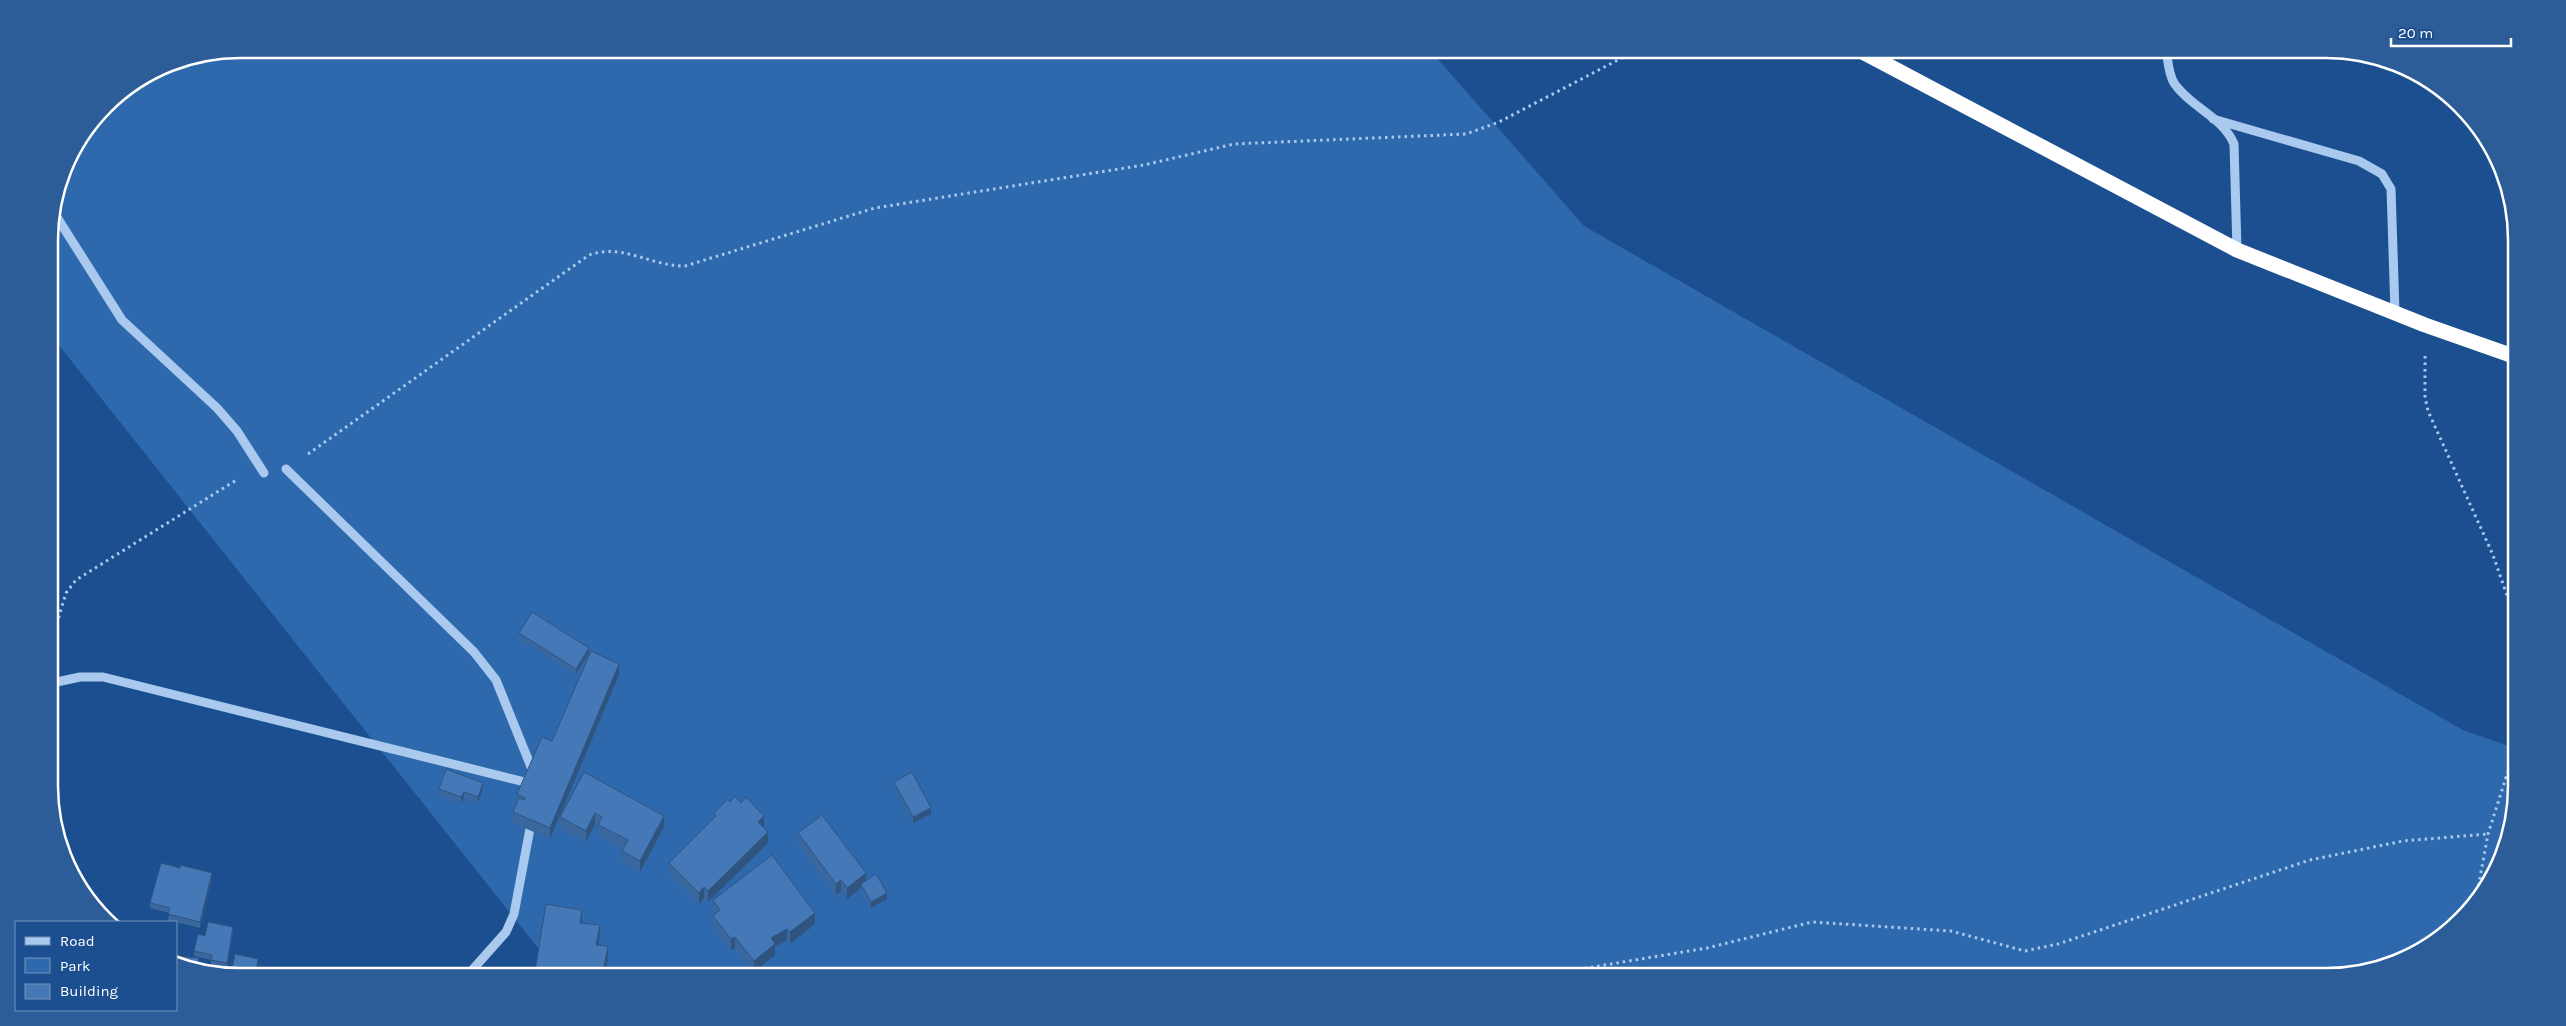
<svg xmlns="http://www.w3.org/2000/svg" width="2566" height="1026" font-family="Karla,sans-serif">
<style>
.green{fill:#2e69ad}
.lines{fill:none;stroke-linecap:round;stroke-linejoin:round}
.path{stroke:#a9c9ee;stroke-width:3;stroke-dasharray:2.5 4;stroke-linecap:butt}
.minor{stroke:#a9c9ee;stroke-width:9}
.highway{stroke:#fff;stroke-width:15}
.wall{fill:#3a679d}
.shaded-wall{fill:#305480}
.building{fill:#4478b7;stroke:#305480}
.rim{fill:none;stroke:#fff;stroke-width:2.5}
</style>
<rect width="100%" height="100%" fill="#1b4f8f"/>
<polygon class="green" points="240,49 1429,49 1584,226 2463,730 2517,749 2517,786 2507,848 2478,902 2442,938 2388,967 2339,977 561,977 50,334 49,227 68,156 114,96 167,63"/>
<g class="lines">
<g class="path">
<polyline points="2425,356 2425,397 2428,411 2493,555 2511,607 2517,650"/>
<path d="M 308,454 L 589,255 C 624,243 649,266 685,266 L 875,208 L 1144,165 L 1234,144 L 1466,134 L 1499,122 L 1639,49"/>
<polyline points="51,643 66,593 76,580 238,479"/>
<polyline points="2505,777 2517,789"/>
<polyline points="2475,905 2488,834 2517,743"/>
<polyline points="1533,977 1707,948 1812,922 1951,931 2025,951 2058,944 2310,860 2403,841 2488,834"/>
</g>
<g class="minor">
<path d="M 2166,49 C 2168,60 2168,73 2174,83 C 2190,107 2223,117 2234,144 L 2237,250"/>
<polyline points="2213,119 2359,161 2382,174 2391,189 2395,312"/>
<polyline points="53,211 122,320 217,408 237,431 264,473"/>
<polyline points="286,469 474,652 496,680 534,774"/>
<polyline points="52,683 80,677 103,677 533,784"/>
<polyline points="466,977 506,932 514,914 532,818"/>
</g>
<polyline class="highway" points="1857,49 2237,250 2425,325 2516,357"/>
</g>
<g class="wall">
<polygon points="519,633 589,653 576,674 519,639"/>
<polygon points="619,675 550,839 513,823 513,812 517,803 517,794 552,741"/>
<polygon points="584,772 664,827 640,872 622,862 622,851 623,849 598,836 598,826 595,824 586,842 560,828 560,817"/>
<polygon points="894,782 931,814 913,823 894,787"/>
<polygon points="483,788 478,803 464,798 461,803 439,795 439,789"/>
<polygon points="730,802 764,827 768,843 708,902 704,898 699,904 669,874 669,863 714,818 714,813"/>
<polygon points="798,833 866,880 887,899 871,908 861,888 847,899 841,891 836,895 798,844"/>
<polygon points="212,879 200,928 168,920 169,913 150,908 150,903"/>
<polygon points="713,900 815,924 790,944 787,940 775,947 775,955 754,972 735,948 731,950 713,927 713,916 715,914 713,911"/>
<polygon points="233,933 227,969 211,966 211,960 194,956 194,951 205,936"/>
<polygon points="258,965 256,977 240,977 231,976 231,974"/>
</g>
<g class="shaded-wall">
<polygon points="589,648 589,653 576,674 576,669"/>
<polygon points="619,664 619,675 550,839 550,828"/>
<polygon points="483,783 483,788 478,803 478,797"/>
<polygon points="464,792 464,798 461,803 461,797"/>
<polygon points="931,808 931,814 913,823 913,817"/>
<polygon points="595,813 595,824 586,842 586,831"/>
<polygon points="664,816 664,827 640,872 640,861"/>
<polygon points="764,816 764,827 758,833 758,822"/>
<polygon points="768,832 768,843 708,902 708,891"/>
<polygon points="212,873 212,879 200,928 200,922"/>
<polygon points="866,873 866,884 861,884 861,888 847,899 847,888"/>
<polygon points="841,880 841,891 836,895 836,884"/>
<polygon points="704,887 704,898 699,904 699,893"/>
<polygon points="887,893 887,899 871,908 871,902"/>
<polygon points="582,910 582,921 580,934 580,923"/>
<polygon points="815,913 815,924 790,944 790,932"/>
<polygon points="600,925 600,936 596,956 596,945"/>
<polygon points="233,927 233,933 227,969 227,963"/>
<polygon points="787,929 787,940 775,947 775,955 754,972 754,961 771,938"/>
<polygon points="735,937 735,948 731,950 731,939"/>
<polygon points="608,946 608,958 604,977 602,977"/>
<polygon points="258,959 258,965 256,977 255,977"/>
</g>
<g class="building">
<polygon points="532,612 589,648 576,669 519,633"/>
<polygon points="591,651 619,664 550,828 513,812 519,798 524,800 525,798 517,794 542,737 552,741"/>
<polygon points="446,769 483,783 478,797 464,792 461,797 439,789"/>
<polygon points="584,772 664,816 640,861 622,851 628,840 598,825 602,817 595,813 586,831 560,817"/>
<polygon points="912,772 931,808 913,817 894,782"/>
<polygon points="735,796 741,803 746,797 764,816 758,822 768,832 708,891 704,887 699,893 669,863 716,816 714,813 728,799 730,802"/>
<polygon points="822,815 866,873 847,888 841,880 836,884 798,833"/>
<polygon points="772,855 815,913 790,932 787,929 771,938 775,944 754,961 735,937 731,939 713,916 720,910 713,900"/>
<polygon points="161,863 180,868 180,865 212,873 200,922 168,914 170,908 150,903"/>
<polygon points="876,874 887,893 871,902 861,884"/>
<polygon points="546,904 582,910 580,923 600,925 596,945 608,946 602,977 593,975 592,977 534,977"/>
<polygon points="208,922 233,927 227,963 211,960 212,955 194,951 198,934 205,936"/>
<polygon points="235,954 258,959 255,977 246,977 231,974"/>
<polygon points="176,956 199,958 197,967 200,970 200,971 176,966"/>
</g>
<path d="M0 0H2566V1026H0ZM240 58H2326A182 182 0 0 1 2508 240V786A182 182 0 0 1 2326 968H240A182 182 0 0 1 58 786V240A182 182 0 0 1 240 58Z" fill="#2d5d98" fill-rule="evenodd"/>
<path class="rim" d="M240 58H2326A182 182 0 0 1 2508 240V786A182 182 0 0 1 2326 968H240A182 182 0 0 1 58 786V240A182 182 0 0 1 240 58Z"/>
<rect x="15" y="921" width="162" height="90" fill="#1b4f8f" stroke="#7695bc"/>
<rect x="25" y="937" width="25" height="8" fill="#a9c9ee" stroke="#7695bc"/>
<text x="60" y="946" font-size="15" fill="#ffffff">Road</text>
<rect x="25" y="958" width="25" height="15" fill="#2e69ad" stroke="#7695bc"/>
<text x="60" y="971" font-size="15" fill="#ffffff">Park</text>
<rect x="25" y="984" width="25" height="15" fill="#4478b7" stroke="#7695bc"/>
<text x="60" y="996" font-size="15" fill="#ffffff">Building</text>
<path d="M2391 38v8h120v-8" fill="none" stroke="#ffffff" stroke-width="2.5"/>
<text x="2398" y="38" font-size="15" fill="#ffffff" stroke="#1b4f8f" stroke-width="4" paint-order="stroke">20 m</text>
</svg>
